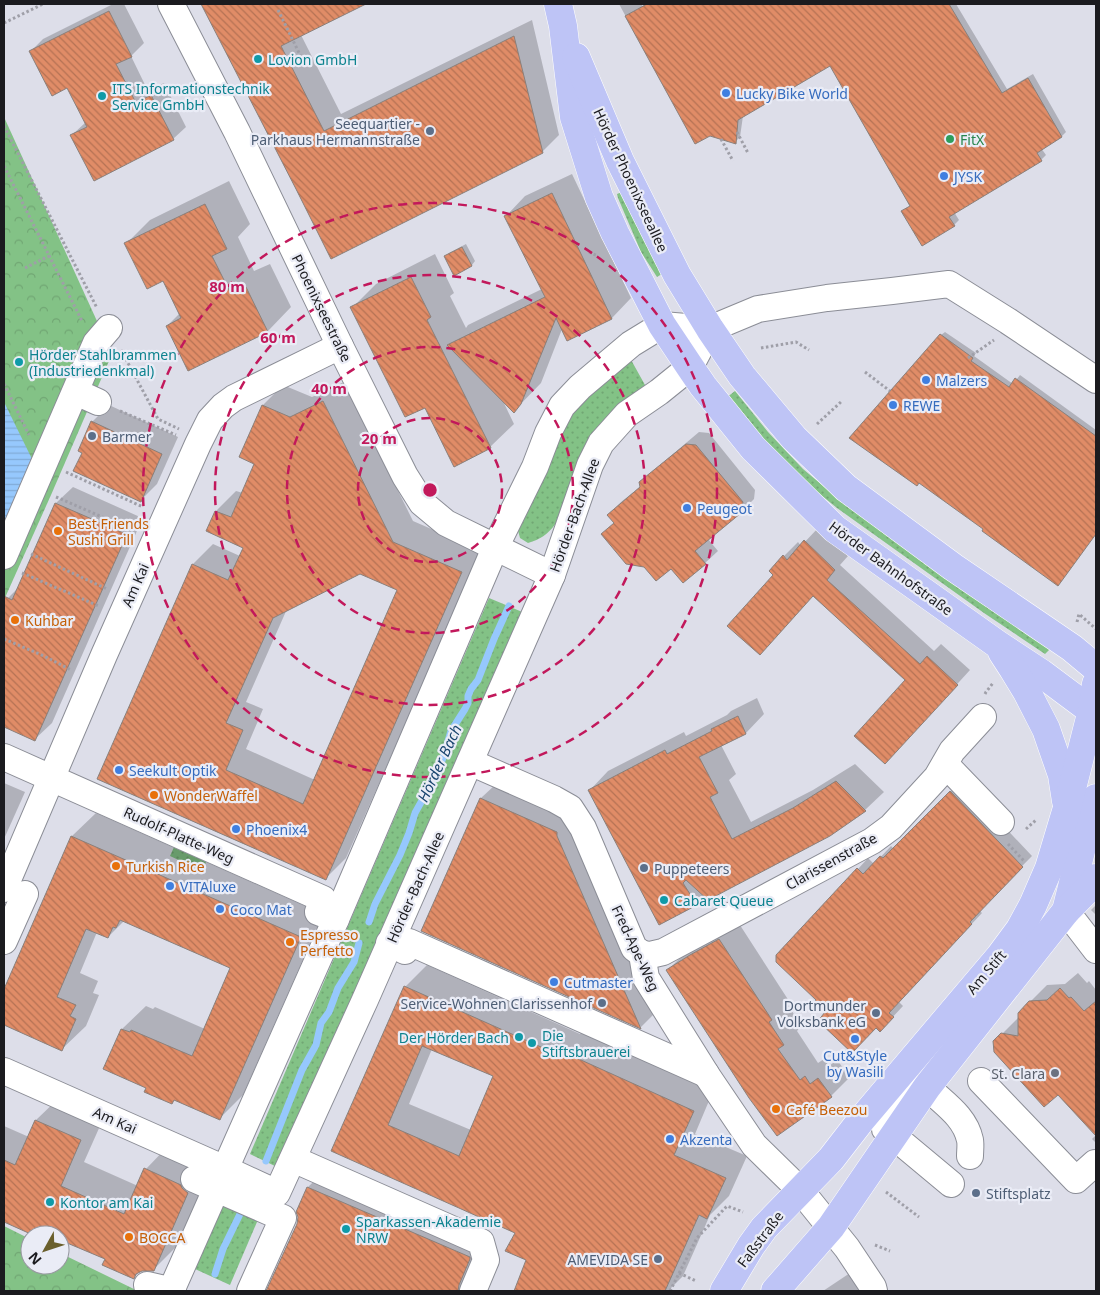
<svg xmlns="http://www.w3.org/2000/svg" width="1100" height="1295" font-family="'Noto Sans',sans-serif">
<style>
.grass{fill:url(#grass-dots)}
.park{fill:url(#park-crowns)}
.water{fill:url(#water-rules)}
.shadow{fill:#0003;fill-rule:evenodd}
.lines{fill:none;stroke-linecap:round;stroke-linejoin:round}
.stream{stroke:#96c8fd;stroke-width:7}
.building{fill:url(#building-back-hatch);stroke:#8a807b;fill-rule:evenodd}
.minor-casing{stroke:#8b8d96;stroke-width:28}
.major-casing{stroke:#fff;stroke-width:29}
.path{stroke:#9f9fa8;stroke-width:3;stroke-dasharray:2.5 2.5;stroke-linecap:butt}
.minor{stroke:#fff;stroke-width:26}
.major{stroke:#bec4f6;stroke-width:28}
.ring{fill:none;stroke:#c2185b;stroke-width:2.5;stroke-dasharray:9 6}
.culture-dot{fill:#0f9aa8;stroke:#eaecf6;stroke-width:2}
.shop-dot{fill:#3f7fe0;stroke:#eaecf6;stroke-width:2}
.service-dot{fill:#5c6f8a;stroke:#eaecf6;stroke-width:2}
.leisure-dot{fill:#2e9e5b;stroke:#eaecf6;stroke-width:2}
.food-dot{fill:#e8710a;stroke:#eaecf6;stroke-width:2}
.worship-dot{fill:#6b7280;stroke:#eaecf6;stroke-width:2}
.labels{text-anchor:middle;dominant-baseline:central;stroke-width:4.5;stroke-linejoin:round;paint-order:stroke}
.culture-label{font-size:14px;fill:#0d838f;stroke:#eaecf6;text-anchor:start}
.shop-label{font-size:14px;fill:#366cbe;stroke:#eaecf6;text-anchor:start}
.service-label{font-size:14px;fill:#4e5e75;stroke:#eaecf6;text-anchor:end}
.leisure-label{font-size:14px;fill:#27864d;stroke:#eaecf6;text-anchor:start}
.street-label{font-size:14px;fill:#1b1b1f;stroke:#eaecf6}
.food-label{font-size:14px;fill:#c56008;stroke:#eaecf6;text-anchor:start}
.worship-label{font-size:14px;fill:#5b616d;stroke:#eaecf6;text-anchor:end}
.water-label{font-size:15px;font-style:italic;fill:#19456f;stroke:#eaecf6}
.centre{fill:#c2185b;stroke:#eaecf6;stroke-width:2.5}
.ring-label{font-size:15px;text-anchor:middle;font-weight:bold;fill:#c2185b;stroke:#eaecf6;stroke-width:4.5;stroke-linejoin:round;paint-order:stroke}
</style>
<defs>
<pattern id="grass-dots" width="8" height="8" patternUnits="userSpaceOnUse" patternTransform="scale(1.25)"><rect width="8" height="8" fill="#83c286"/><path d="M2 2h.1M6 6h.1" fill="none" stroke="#71a673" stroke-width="1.8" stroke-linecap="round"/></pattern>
<pattern id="park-crowns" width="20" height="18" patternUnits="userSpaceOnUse" patternTransform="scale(1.25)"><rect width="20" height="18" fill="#83c286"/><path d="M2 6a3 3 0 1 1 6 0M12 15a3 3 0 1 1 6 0" fill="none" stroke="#71a673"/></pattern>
<pattern id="water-rules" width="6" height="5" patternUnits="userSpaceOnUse" patternTransform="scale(1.25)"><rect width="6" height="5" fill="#96c8fd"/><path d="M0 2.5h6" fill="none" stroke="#81abd8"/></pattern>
<pattern id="building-back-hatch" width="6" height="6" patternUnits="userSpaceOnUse" patternTransform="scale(1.25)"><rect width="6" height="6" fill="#e08c67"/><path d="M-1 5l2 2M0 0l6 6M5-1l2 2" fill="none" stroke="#b57254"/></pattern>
</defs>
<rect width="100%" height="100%" fill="#dddee9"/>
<g class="grass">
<polygon points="622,192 665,272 657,277 641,252 618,198 617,194"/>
<path d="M 630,358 L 645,385 L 617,407 L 561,516 C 551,531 545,538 528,543 L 520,538 L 517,527 L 563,421 Z"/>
<polygon points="735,391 768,432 803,469 828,490 886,534 1051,648 1045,654 984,613 837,508 789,469 726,398"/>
<polygon points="489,598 527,614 277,1167 250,1154"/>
<polygon points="178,838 210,853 202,871 170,856"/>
<polygon points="224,1200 260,1215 230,1285 195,1269"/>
</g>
<g class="park">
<polygon points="4,117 112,354 51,495 4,600"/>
<polygon points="4,1226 30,1239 30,1265 60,1265 60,1253 138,1291 4,1291"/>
</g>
<polygon class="water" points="4,402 32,459 4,523"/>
<g class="shadow">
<polygon points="113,4 124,4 144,43 131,56 148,91 164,83 186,127 173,139 72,135 86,122 68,86 31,51 43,39"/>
<polygon points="202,4 355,4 346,12 301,35 341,114 532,20 559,135 542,152 331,258"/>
<polygon points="619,4 642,4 642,6 646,4 956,4 1007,89 1033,74 1066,132 1062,136 1041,148 1046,155 1041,160 954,212 959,220 954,225 903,212 911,205 830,65 743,116 740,137 735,142 710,135 695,143"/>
<polygon points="572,174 631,298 612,318 567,340 562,329 541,383 514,411 503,401 514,424 490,447 425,406 352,308 376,284 435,254 454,293 450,296 466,328 468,325 542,289 506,216 525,196"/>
<polygon points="229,181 250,224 238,237 254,271 270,264 291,307 268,331 189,369 167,326 180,313 164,279 126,244 150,220"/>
<polygon points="466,244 475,261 472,265 455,274 445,257 449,253"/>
<polygon points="945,332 976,353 974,356 1013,384 1020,375 1096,430 1096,533 1058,585 985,529 941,335"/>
<path d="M 344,382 L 413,521 L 482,551 L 346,858 L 326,878 L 98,779 L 193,564 L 213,544 L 240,556 L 244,547 L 207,531 L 216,511 L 236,491 L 243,493 L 256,463 L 240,456 L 263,405 L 283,385 L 312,397 ZM 360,573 L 399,589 L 315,780 L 246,749 L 263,709 L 246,702 L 287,609 Z"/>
<polygon points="109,405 178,437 157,484 141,500 83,452 92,422"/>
<polygon points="699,432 709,433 755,490 754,499 741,512 708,539 718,551 705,563 672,567 645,566 603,534 615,522 608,515 621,502 641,486 641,483 654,470"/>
<polygon points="73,487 140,517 140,524 52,723 35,739 4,726 4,607 8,598 19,587 56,503"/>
<polygon points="819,527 848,556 840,565 934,651 941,644 970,670 898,749 907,680 813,595 760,654 775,575 784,556 798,542 801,546"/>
<polygon points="757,698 764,714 746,733 721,745 736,774 729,780 751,822 813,790 855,764 884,792 865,810 705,896 696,904 590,790 608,771 684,732 686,736 727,715 731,711"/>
<polygon points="961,781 1032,856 979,910 982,913 899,1002 903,1006 890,1020 876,1027 827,1012 858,869 868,858 874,864 891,846 894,849"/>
<polygon points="4,783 25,792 4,839"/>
<polygon points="495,785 570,818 654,1014 641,1027 422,930 481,798"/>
<polygon points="96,813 323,914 243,1095 219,1119 175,1099 172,1103 148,1087 105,1068 122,1029 146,1006 153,1009 155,1007 205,1029 232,967 124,921 108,937 97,932 80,973 98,981 93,993 99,995 86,1026 62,1049 4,1023 4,992 72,836"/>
<polygon points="1096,905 1096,915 1091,910"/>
<polygon points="738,922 789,1001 787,1003 801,1026 797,1031 818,1063 824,1059 829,1066 837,1060 850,1077 831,1096 777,1134 668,970 686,952"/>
<path d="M 427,965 L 580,1034 L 583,1030 L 714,1089 L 695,1134 L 747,1156 L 729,1196 L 710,1215 L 683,1276 L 671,1288 L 670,1291 L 515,1291 L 527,1259 L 517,1232 L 333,1150 L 405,987 ZM 432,1049 L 494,1076 L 471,1130 L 409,1104 Z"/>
<polygon points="1078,973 1087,983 1089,981 1096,990 1096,1134 1058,1093 994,1042 1019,1017 1030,1002 1047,985 1065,984"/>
<polygon points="60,1097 104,1117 84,1162 138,1186 146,1169 169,1145 211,1169 177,1246 153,1270 140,1271 134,1277 106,1259 60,1238 60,1235 36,1235 4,1220 4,1126 29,1137 36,1120"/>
<polygon points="1096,1135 1096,1143 1092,1139"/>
<polygon points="329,1167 490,1237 469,1291 268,1291 298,1225 308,1187"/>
<polygon points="850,1273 864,1291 823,1291"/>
</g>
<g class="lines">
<g class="stream">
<polyline points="369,922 375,904 400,855 409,833 415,813 434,779 443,758 451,731 465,709 468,703 468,696 471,689 478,680 494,639 509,606"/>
<polyline points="266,1161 302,1070 316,1045 321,1023 329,1012 338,988 354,962 359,943"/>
<polyline points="215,1274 223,1249 242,1210"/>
</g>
</g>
<g class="building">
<polygon points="201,4 366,4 281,46 324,131 514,36 543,153 331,259 296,189"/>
<polygon points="647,4 949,4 1002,93 1028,78 1062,137 1037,153 1042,161 949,217 955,226 922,246 901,211 910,206 830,66 738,120 736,144 710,136 695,144 625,16"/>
<polygon points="109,11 132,57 116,64 136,103 151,95 174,140 94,181 70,135 87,127 67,88 52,96 29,51"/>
<polygon points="552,193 612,319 567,341 556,318 521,404 514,413 447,345 545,297 504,216"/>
<polygon points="205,204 227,249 212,256 231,294 246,287 268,332 188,371 166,326 181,318 163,281 147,289 124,243"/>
<polygon points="462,247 472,266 454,276 444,256"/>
<polygon points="411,277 431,317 427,320 491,448 454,467 425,408 405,417 350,307"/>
<polygon points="940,334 973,358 971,361 1009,387 1015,378 1096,436 1096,534 1058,586 982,531 983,529 919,483 917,486 849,438"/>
<path d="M 323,401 L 393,542 L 462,572 L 326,880 L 97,779 L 192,564 L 228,580 L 243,548 L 206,531 L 215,511 L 231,517 L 254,464 L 239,457 L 262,405 L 290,417 ZM 360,574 L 397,590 L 303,804 L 226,770 L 243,730 L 226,723 L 273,618 Z"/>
<polygon points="91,421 162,454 141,502 73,471 82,453 78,451"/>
<polygon points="686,444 696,445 743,502 741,513 695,551 706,564 683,583 671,569 656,581 644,567 626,564 601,534 614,523 607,515 640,487 639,482"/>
<polygon points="55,503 124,533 124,541 35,741 4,727 4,596 12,600"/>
<polygon points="804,540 835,570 827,580 920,664 927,656 958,685 885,764 854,736 905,680 813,596 760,655 727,626 773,575 769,571 783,555 787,560"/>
<polygon points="738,716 746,734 699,757 718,793 710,797 732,839 793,808 836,781 866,811 830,836 708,900 686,880 683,883 697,905 659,925 588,790 665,750 667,754 712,731 711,729"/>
<polygon points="950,791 1023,867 970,922 972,924 889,1013 894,1017 880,1032 876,1028 852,1053 818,1021 825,1012 814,1002 816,1000 776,962 776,955 857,868 863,874 880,856 883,858"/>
<polygon points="480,798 557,832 557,836 641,1029 421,931"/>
<polygon points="71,836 301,937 220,1120 174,1100 172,1104 144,1092 146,1088 103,1069 121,1029 130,1032 131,1030 192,1056 230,968 120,920 116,928 113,927 108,938 86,929 57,997 76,1005 70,1016 76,1019 62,1051 4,1025 4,989"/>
<polygon points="719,939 772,1020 769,1022 784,1045 778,1049 800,1080 805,1076 810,1084 818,1078 832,1097 777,1136 749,1098 666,970 690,955"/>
<path d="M 404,986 L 559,1055 L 561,1051 L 694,1111 L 674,1155 L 726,1178 L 707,1219 L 699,1215 L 665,1291 L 514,1291 L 526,1260 L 505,1251 L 515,1233 L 331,1151 ZM 422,1046 L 493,1076 L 459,1156 L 388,1125 Z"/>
<polygon points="1060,988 1069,998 1071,997 1084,1011 1096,1001 1096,1136 1058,1095 1044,1107 994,1052 993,1041 1001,1033 1018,1036 1018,1013 1029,1001 1047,1000"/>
<polygon points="35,1120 81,1140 61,1186 124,1214 144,1168 181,1185 182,1188 188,1193 154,1271 142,1271 136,1274 134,1279 102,1265 105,1259 60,1240 60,1235 33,1235 4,1222 4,1160 15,1165"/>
<polygon points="307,1187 470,1257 470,1259 459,1285 458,1291 266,1291 297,1224 298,1217 296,1212"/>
</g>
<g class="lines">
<defs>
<g id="minor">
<polyline points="171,4 237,132 340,346 405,476 422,503 446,523 552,575"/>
<polyline points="76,392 98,402"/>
<polyline points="4,556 96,343 109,328"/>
<polyline points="4,757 323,899 318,912 336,919"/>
<polyline points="470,762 554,799 570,808 583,828 634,948 642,954 646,978 706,1074 754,1145 801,1191 847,1248 873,1287 874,1291"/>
<polyline points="945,764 1001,822"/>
<polyline points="4,889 104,655 198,444 210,420 223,406 234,398 340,346"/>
<polyline points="1066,911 1096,950"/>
<polyline points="4,941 25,894"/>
<polyline points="389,943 405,951 409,942 706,1074"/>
<polyline points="642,954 650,955 663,952 872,841 891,827 937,777 952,751 983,717"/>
<polyline points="4,1071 225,1169 277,1193 365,1000 552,575 590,465 601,443 627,414 659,392 690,367 710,329"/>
<polyline points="905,1078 888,1109 885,1129 951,1184"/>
<polyline points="981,1081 1076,1180 1095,1163 1096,1164"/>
<path d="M 927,1087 C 943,1103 965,1116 970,1140 C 971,1145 970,1151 970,1156"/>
<polyline points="293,1159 481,1242 486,1260 473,1291"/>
<polyline points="194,1179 283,1218 250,1291"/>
<polyline points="147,1285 173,1291"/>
<polyline points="171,1291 336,919 495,548 535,467 548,433 562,406 580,387 631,344 662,325 710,329 758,309 827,298 892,291 949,284 1008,321 1096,380"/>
</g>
<g id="major">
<polyline points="558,4 563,26 574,117 599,197 615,233 662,325 690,367 703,386 753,448 835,529 997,644 1041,673 1096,714"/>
<polyline points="576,57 620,161 677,275 710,329 742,376 794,438 846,488 953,567 1072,648 1096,668"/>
<polyline points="1002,652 1013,669 1027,692 1046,729 1062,775 1066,801"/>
<polyline points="1066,911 1089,819 1096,798"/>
<polyline points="724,1291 751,1246 764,1228 831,1159 862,1119 1000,956 1020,929 1033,905 1049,868 1067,808 1092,710 1096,684"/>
<polyline points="775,1291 831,1227 927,1087 1066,911 1091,886 1096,878"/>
</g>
</defs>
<use href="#minor" class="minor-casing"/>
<use href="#major" class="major-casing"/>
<g class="path">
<polyline points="278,10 306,67"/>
<polyline points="4,23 43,4"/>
<polyline points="4,126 97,308"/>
<polyline points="737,132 748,153"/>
<polyline points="721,139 733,161"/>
<polyline points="4,166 82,321"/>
<polyline points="589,252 598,256"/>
<polyline points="25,268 49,256"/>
<polyline points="761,348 796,342 809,350"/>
<polyline points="121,350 158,419 179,429"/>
<polyline points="968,358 994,340"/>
<polyline points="865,372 890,391"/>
<polyline points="4,384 29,435"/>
<polyline points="120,411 176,435"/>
<polyline points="817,424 842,401"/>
<polyline points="66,472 143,507"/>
<polyline points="56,497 132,530"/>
<polyline points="31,554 107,589"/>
<polyline points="22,573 99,606"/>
<polyline points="1077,622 1079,614 1096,629"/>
<polyline points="4,639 44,656 71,670"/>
<polyline points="985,694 986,692 993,683"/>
<polyline points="1026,829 1036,820"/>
<polyline points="1008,844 1025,862"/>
<polyline points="886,1192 919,1217"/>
<polyline points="875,1245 890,1251"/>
<polyline points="679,1273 696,1281"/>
<polyline points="670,1291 697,1238 727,1206 743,1212"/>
</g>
<use href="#minor" class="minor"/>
<use href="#major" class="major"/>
</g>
<g class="ring">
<circle cx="430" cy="490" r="72"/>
<circle cx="430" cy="490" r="143"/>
<circle cx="430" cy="490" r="215"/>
<circle cx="430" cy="490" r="287"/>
</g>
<g class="culture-dot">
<circle cx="258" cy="59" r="5"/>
<circle cx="102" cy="96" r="5"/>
<circle cx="19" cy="362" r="5"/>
<circle cx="664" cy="900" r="5"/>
<circle cx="519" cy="1037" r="5"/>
<circle cx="532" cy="1043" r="5"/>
<circle cx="50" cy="1202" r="5"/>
<circle cx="346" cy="1229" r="5"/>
</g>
<g class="shop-dot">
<circle cx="726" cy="93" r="5"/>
<circle cx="944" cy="176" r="5"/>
<circle cx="926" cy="380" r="5"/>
<circle cx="893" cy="405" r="5"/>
<circle cx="687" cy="508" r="5"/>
<circle cx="119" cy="770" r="5"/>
<circle cx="236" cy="829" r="5"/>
<circle cx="170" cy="886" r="5"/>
<circle cx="220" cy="909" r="5"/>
<circle cx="554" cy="982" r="5"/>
<circle cx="855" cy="1039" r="5"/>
<circle cx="670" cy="1139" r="5"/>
</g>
<g class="service-dot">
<circle cx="430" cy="131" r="5"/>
<circle cx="92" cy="436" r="5"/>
<circle cx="644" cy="868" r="5"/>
<circle cx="602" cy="1003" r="5"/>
<circle cx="876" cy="1013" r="5"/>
<circle cx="976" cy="1193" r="5"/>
<circle cx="658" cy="1259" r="5"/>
</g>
<circle class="leisure-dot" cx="950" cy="139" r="5"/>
<g class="food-dot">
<circle cx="58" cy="531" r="5"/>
<circle cx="15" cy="620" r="5"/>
<circle cx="154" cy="795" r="5"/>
<circle cx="116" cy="866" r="5"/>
<circle cx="290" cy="942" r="5"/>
<circle cx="776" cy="1109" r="5"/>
<circle cx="129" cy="1237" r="5"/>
</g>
<circle class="worship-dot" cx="1055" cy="1073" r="5"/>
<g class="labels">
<g class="culture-label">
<text x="268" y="59">Lovion GmbH</text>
<text x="112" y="88">ITS Informationstechnik<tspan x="112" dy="16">Service GmbH</tspan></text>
<text x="29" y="354">Hörder Stahlbrammen<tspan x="29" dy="16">(Industriedenkmal)</tspan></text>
<text x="674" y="900">Cabaret Queue</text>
<text x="542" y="1035">Die<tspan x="542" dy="16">Stiftsbrauerei</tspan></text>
<text x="509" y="1037" text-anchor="end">Der Hörder Bach</text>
<text x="60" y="1202">Kontor am Kai</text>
<text x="356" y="1221">Sparkassen-Akademie<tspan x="356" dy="16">NRW</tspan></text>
</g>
<g class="shop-label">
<text x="736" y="93">Lucky Bike World</text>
<text x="954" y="176">JYSK</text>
<text x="936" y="380">Malzers</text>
<text x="903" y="405">REWE</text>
<text x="697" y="508">Peugeot</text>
<text x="129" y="770">Seekult Optik</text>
<text x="246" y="829">Phoenix4</text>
<text x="180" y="886">VITAluxe</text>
<text x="230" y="909">Coco Mat</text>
<text x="564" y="982">Cutmaster</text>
<text x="855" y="1055" text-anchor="middle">Cut&amp;Style<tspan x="855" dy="16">by Wasili</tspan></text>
<text x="680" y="1139">Akzenta</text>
</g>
<g class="service-label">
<text x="420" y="123">Seequartier -<tspan x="420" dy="16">Parkhaus Hermannstraße</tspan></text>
<text x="102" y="436" text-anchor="start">Barmer</text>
<text x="654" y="868" text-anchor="start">Puppeteers</text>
<text x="592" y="1003">Service-Wohnen Clarissenhof</text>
<text x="866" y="1005">Dortmunder<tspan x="866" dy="16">Volksbank eG</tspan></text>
<text x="986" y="1193" text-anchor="start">Stiftsplatz</text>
<text x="648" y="1259">AMEVIDA SE</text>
</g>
<g class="leisure-label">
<text x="960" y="139">FitX</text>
</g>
<g class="street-label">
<text transform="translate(631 180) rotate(65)">Hörder Phoenixseeallee</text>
<text transform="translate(322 308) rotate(64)">Phoenixseestraße</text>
<text transform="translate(574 515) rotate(-70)">Hörder-Bach-Allee</text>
<text transform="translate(891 568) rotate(36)">Hörder Bahnhofstraße</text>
<text transform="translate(135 585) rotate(-66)">Am Kai</text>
<text transform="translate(179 835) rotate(24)">Rudolf-Platte-Weg</text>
<text transform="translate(831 861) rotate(-29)">Clarissenstraße</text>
<text transform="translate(415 887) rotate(-66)">Hörder-Bach-Allee</text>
<text transform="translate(636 948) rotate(65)">Fred-Ape-Weg</text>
<text transform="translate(986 972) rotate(-50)">Am Stift</text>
<text transform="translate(115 1120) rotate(24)">Am Kai</text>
<text transform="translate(760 1239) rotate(-53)">Faßstraße</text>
</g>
<g class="food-label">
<text x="68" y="523">Best Friends<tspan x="68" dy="16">Sushi Grill</tspan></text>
<text x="25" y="620">Kuhbar</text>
<text x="164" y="795">WonderWaffel</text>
<text x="126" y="866">Turkish Rice</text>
<text x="300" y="934">Espresso<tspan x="300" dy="16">Perfetto</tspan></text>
<text x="786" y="1109">Café Beezou</text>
<text x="139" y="1237">BOCCA</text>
</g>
<g class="worship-label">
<text x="1045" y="1073">St. Clara</text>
</g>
<g class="water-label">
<text transform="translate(439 763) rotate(-65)">Hörder Bach</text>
</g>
</g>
<circle cx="430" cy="490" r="8" class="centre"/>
<g class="ring-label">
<text x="227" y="292">80 m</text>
<text x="278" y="343">60 m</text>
<text x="329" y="394">40 m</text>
<text x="379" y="444">20 m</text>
</g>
<rect width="1100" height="1295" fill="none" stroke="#1b1b1f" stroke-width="10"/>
<g transform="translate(45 1250) rotate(230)"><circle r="24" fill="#eaecf6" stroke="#9798a0"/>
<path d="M0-4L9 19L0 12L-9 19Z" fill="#6a5f2c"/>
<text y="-8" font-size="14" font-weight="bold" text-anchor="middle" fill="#1b1b1f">N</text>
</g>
</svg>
